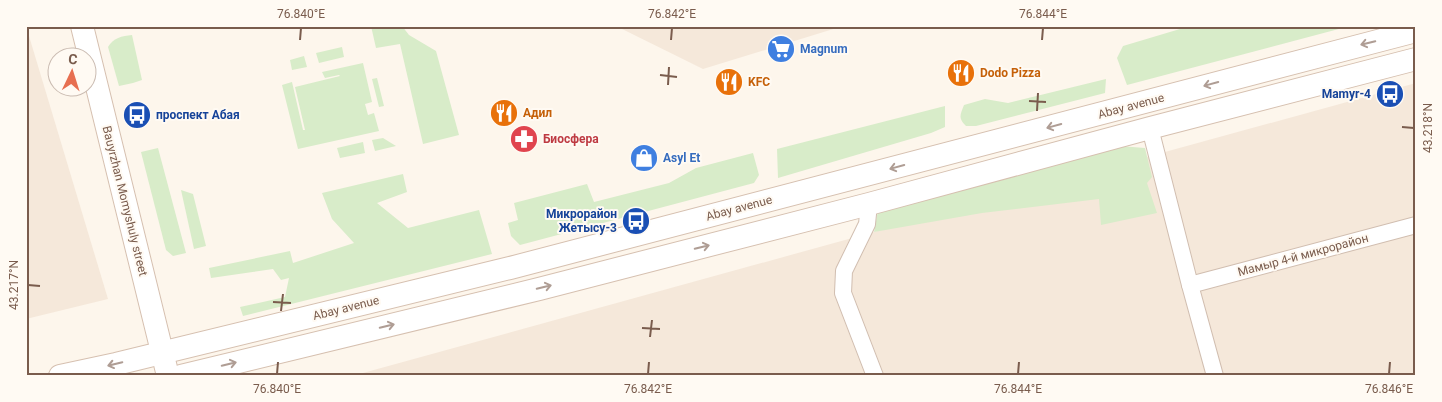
<svg xmlns="http://www.w3.org/2000/svg" width="1442" height="402" font-family="Roboto,sans-serif">
<style>
.residential{fill:#f5e8da}
.green{fill:#d8ecc9}
.lines{fill:none;stroke-linecap:round;stroke-linejoin:round}
.minor-casing{stroke:#d1beb0;stroke-width:18}
.secondary-casing{stroke:#d6c0b0;stroke-width:24}
.minor{stroke:#fff;stroke-width:16}
.secondary{stroke:#fff;stroke-width:22}
.oneway{stroke:#af9d94}
.ticks{fill:none;stroke:#7a5c4d;stroke-width:2}
.labels{text-anchor:middle;dominant-baseline:central;stroke-width:4;stroke-linejoin:round;paint-order:stroke}
.shop-label{font-size:12px;font-weight:bold;fill:#366cbe;stroke:#fffaf3;text-anchor:start}
.food-label{font-size:12px;font-weight:bold;fill:#c56008;stroke:#fffaf3;text-anchor:start}
.transit-label{font-size:12px;font-weight:bold;fill:#164399;stroke:#fffaf3;text-anchor:end}
.street-label{font-size:12px;fill:#7a5c4d;stroke:#fffaf3}
.health-label{font-size:12px;font-weight:bold;fill:#be3a42;stroke:#fffaf3;text-anchor:start}
.neatline{fill:none;stroke:#7a5c4d;stroke-width:2}
.ticks-label{font-size:12px;text-anchor:middle;fill:#7a5c4d}
</style>
<rect width="100%" height="100%" fill="#fdf6ec"/>
<g class="residential">
<polygon points="26,26 108,299 26,319"/>
<polygon points="616,26 843,26 703,69"/>
<polygon points="1416,83 1416,376 352,376 874,232"/>
</g>
<g class="green">
<polygon points="371,26 402,26 409,35 436,51 459,135 423,144 400,44 376,48"/>
<polygon points="1190,26 1350,26 1127,85 1117,58 1123,46"/>
<path d="M 132,35 L 142,80 L 133,83 L 119,86 L 108,47 C 113,38 122,36 132,35 Z"/>
<polygon points="342,47 344,57 319,63 316,53"/>
<polygon points="304,56 307,67 292,70 290,60"/>
<polygon points="363,63 372,102 365,104 368,115 374,113 379,131 298,149 282,85 292,82 303,130 305,130 295,87 340,76 339,75 325,78 322,72"/>
<polygon points="377,78 384,106 379,107 372,79"/>
<path d="M 1106,79 L 1105,93 L 976,126 L 966,126 C 958,118 960,115 964,105 L 985,99 L 1008,103 Z"/>
<polygon points="945,106 945,127 931,133 778,178 777,149"/>
<polygon points="383,138 396,146 375,151 372,140"/>
<polygon points="363,142 365,153 340,158 337,148"/>
<polygon points="1107,145 1145,148 1152,177 1147,183 1157,213 1101,225 1099,199 982,213 874,232 879,205"/>
<polygon points="158,148 186,253 173,256 166,250 141,152"/>
<polygon points="753,153 759,175 754,183 520,245 511,236 508,223 518,220 514,203 587,184 594,202 669,183 696,168"/>
<polygon points="403,174 407,192 377,203 408,228 479,210 492,254 243,316 240,307 285,297 289,278 281,280 273,269 211,278 209,268 290,251 293,263 354,243 332,219 322,193"/>
<polygon points="181,190 193,194 206,246 194,249"/>
</g>
<g class="lines">
<defs>
<g id="minor">
<polyline points="1150,128 1190,285 1215,376"/>
<polyline points="869,204 867,224 844,271 843,293 875,376"/>
<polyline points="1190,285 1416,225"/>
</g>
<g id="secondary">
<polyline points="82,26 168,376"/>
<polyline points="60,376 116,364 510,268 1416,31"/>
<polyline points="181,376 539,289 869,204 1150,128 1416,59"/>
</g>
</defs>
<use href="#minor" class="minor-casing"/>
<use href="#secondary" class="secondary-casing"/>
<use href="#minor" class="minor"/>
<use href="#secondary" class="secondary"/>
</g>
<defs><path id="oneway-shaft" d="M-6 0H5M1.5-3L5.5 0L1.5 3" fill="none" stroke-width="1.6" stroke-linecap="round" stroke-linejoin="round" transform="scale(1.25)"/></defs>
<g class="oneway">
<use href="#oneway-shaft" transform="translate(1368 43) rotate(166)"/>
<use href="#oneway-shaft" transform="translate(1211 84) rotate(165)"/>
<use href="#oneway-shaft" transform="translate(1054 126) rotate(165)"/>
<use href="#oneway-shaft" transform="translate(897 167) rotate(165)"/>
<use href="#oneway-shaft" transform="translate(702 247) rotate(-14)"/>
<use href="#oneway-shaft" transform="translate(544 287) rotate(-14)"/>
<use href="#oneway-shaft" transform="translate(387 326) rotate(-14)"/>
<use href="#oneway-shaft" transform="translate(115 364) rotate(167)"/>
<use href="#oneway-shaft" transform="translate(229 364) rotate(-14)"/>
</g>
<path class="ticks" d="M 300,40 L 301,28M 671,40 L 672,28M 1042,40 L 1043,28M 660,75 L 677,77M 668,85 L 669,67M 1029,101 L 1046,102M 1037,111 L 1038,93M 1402,127 L 1414,128M 28,285 L 40,286M 273,302 L 291,303M 281,311 L 283,294M 642,328 L 660,329M 650,337 L 652,320M 277,374 L 278,362M 648,374 L 649,362M 1018,374 L 1019,362M 1389,374 L 1390,362"/>
<defs>
<symbol id="supermarket-disc" viewBox="-11 -11 22 22"><circle r="9.5" fill="#3f7fe0" stroke="#fffaf3"/><path d="M-6-5.5h2.5l.6 2H6L4.5 2H-2.5L-4.4-4H-6ZM-1.5 3.2a1.3 1.3 0 1 0 .1 0ZM3 3.2a1.3 1.3 0 1 0 .1 0Z" fill="#fff"/></symbol>
<symbol id="restaurant-disc" viewBox="-11 -11 22 22"><circle r="9.5" fill="#e8710a" stroke="#fffaf3"/><path d="M-5-6h1v4h1v-4h1v4h1v-4h1v5L-1.5 .5V6h-2V.5L-5-1ZM5-6V6H3V1.5H1.5Q1.5-4 5-6Z" fill="#fff"/></symbol>
<symbol id="bus-disc" viewBox="-11 -11 22 22"><circle r="9.5" fill="#1a4fb4" stroke="#fffaf3"/><path d="M-5-6H5V4H4V6H2V4H-2V6H-4V4H-5ZM-3.5-4V0h7V-4ZM-3.5 1.2v1.5H-2V1.2ZM2 1.2v1.5H3.5V1.2Z" fill="#fff"/></symbol>
<symbol id="pharmacy-disc" viewBox="-11 -11 22 22"><circle r="9.5" fill="#e0444e" stroke="#fffaf3"/><path d="M-2-6h4v4h4v4h-4v4h-4v-4h-4v-4h4Z" fill="#fff"/></symbol>
<symbol id="shop-disc" viewBox="-11 -11 22 22"><circle r="9.5" fill="#3f7fe0" stroke="#fffaf3"/><path d="M-5-2.5h2.3a2.7 3.5 0 0 1 5.4 0H5L5.5 6h-11ZM-1.5-2.5h3a1.5 2.3 0 0 0-3 0Z" fill="#fff"/></symbol>
</defs>
<g fill-rule="evenodd">
<use href="#supermarket-disc" x="765" y="33" width="32" height="32"/>
<use href="#restaurant-disc" x="945" y="57" width="32" height="32"/>
<use href="#restaurant-disc" x="713" y="66" width="32" height="32"/>
<use href="#bus-disc" x="1374" y="78" width="32" height="32"/>
<use href="#restaurant-disc" x="488" y="97" width="32" height="32"/>
<use href="#bus-disc" x="121" y="99" width="32" height="32"/>
<use href="#pharmacy-disc" x="508" y="123" width="32" height="32"/>
<use href="#shop-disc" x="628" y="142" width="32" height="32"/>
<use href="#bus-disc" x="620" y="205" width="32" height="32"/>
</g>
<g class="labels">
<g class="shop-label">
<text x="800" y="49">Magnum</text>
<text x="663" y="158">Asyl Et</text>
</g>
<g class="food-label">
<text x="980" y="73">Dodo Pizza</text>
<text x="748" y="82">KFC</text>
<text x="523" y="113">Адил</text>
</g>
<g class="transit-label">
<text x="1371" y="94">Mamyr-4</text>
<text x="156" y="115" text-anchor="start">проспект Абая</text>
<text x="617" y="214">Микрорайон<tspan x="617" dy="14">Жетысу-3</tspan></text>
</g>
<g class="street-label">
<text transform="translate(1131 106) rotate(-15)">Abay avenue</text>
<text transform="translate(125 201) rotate(76)">Bauyrzhan Momyshuly street</text>
<text transform="translate(739 208) rotate(-15)">Abay avenue</text>
<text transform="translate(1303 255) rotate(-15)">Мамыр 4-й микрорайон</text>
<text transform="translate(346 308) rotate(-14)">Abay avenue</text>
</g>
<g class="health-label">
<text x="543" y="139">Биосфера</text>
</g>
</g>
<rect width="1442" height="402" fill="none" stroke="#fffaf3" stroke-width="55"/>
<g transform="translate(72 72) rotate(4)"><circle r="24" fill="#fffaf3" stroke="#cabbb1"/>
<path d="M0-4L9 19L0 12L-9 19Z" fill="#e76f51"/>
<text y="-8" font-size="14" font-weight="bold" text-anchor="middle" fill="#7a5c4d">С</text>
</g>
<rect x="28" y="28" width="1386" height="346" class="neatline"/>
<g class="ticks-label">
<text x="301" y="18">76.840°E</text>
<text x="672" y="18">76.842°E</text>
<text x="1043" y="18">76.844°E</text>
<text transform="translate(1428 128) rotate(-90)" y="4">43.218°N</text>
<text transform="translate(14 285) rotate(-90)" y="4">43.217°N</text>
<text x="277" y="393">76.840°E</text>
<text x="648" y="393">76.842°E</text>
<text x="1018" y="393">76.844°E</text>
<text x="1389" y="393">76.846°E</text>
</g>
</svg>
